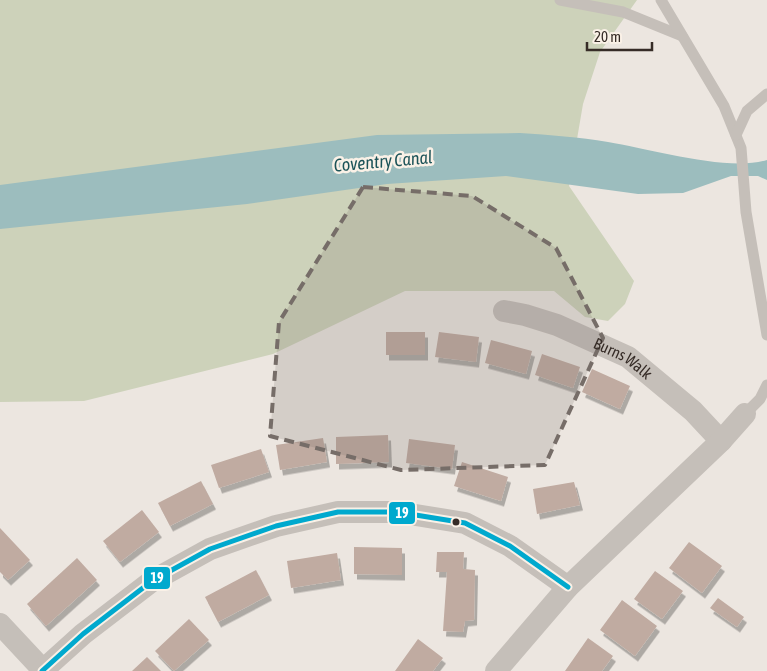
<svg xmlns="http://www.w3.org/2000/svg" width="767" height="671" font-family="'Asap Condensed',sans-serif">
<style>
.green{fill:#cdd2ba}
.water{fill:#9cbdbe}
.building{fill:#c0aba1;filter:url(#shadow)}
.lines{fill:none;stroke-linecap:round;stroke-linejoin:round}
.service{stroke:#c5bfb9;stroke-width:11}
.minor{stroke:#c5bfb9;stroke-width:22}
.bus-1-casing{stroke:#faf1e7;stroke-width:9}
.bus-1{stroke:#00a9ce;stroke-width:5}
.marked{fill:#766d68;fill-opacity:0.2;stroke:#766d68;stroke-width:4;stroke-dasharray:10 6;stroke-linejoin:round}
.bus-dot{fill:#362c27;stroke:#faf1e7;stroke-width:2}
.labels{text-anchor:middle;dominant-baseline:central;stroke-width:5;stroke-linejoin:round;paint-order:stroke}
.street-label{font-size:16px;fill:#362c27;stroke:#faf1e7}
.water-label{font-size:18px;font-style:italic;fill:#1c5358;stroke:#faf1e7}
.line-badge{stroke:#faf1e7;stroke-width:2}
.badge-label{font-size:14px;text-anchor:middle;font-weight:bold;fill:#fff}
</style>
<defs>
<filter id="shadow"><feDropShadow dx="3" dy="5.5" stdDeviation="0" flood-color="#0004"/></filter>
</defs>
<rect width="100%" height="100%" fill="#ece6e0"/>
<polygon class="green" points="0,0 637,0 600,52 583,104 569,186 634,281 625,304 608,321 585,317 554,291 405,291 273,354 84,401 0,402"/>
<path class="water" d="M 520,133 C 550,135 579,137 608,142 C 651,149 727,172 767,160 L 767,180 L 758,176 L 731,176 L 683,193 L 638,194 L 506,176 L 387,184 L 247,204 L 0,229 L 0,185 L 377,135 Z"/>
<g class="building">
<rect x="386" y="332" width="39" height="23"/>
<polygon points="439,332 479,337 476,362 435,357"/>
<polygon points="491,340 532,351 526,374 485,363"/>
<polygon points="542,354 580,367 573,388 535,375"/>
<polygon points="592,369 630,386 620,409 582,392"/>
<polygon points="388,435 389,462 336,464 336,437"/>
<polygon points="323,438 327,462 280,470 276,445"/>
<polygon points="409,439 455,445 452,469 406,463"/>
<polygon points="261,449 269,472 219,488 211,465"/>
<polygon points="462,462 508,477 501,501 454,486"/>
<polygon points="201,481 213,504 170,526 158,503"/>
<polygon points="574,482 580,505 537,514 533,489"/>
<polygon points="142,510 159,532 120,562 103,541"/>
<polygon points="0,528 30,560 8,580 0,572"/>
<polygon points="689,542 722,566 702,593 669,568"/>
<polygon points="354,547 402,548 402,575 354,574"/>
<polygon points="437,552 464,552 463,569 475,570 474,620 465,621 463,632 443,631 447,572 436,572"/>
<polygon points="337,553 341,580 291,588 287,561"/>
<polygon points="77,558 97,580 46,626 27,604"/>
<polygon points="256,570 269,595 218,622 205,597"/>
<polygon points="655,571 683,591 662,619 634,599"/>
<polygon points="718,598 744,617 737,627 710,608"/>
<polygon points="622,600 657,626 635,656 600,630"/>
<polygon points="189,619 209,640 174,671 155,651"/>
<polygon points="588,638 613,656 602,671 565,671"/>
<polygon points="418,639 443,658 433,671 395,671"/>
<polygon points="147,657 161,671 132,671"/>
</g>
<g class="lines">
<g class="service">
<polyline points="560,0 623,12 682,36"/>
<polyline points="661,0 724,106 741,148 746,212 767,335"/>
<polyline points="736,135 747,111 767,94"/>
<polyline points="745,414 760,399 767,385"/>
</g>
<g class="minor">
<path id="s1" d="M 504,311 L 525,315 L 557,325 L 628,357 L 693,411 L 721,441"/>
<polyline points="0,624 43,670"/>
<polyline points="42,671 83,634 152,581 210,549 276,526 338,512 397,512 465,523 510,546 568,587"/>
<polyline points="496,671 568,587 721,441 745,414"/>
</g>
<defs>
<polyline id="bus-1" points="42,671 83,634 152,581 210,549 276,526 338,512 397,512 465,523 510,546 568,587"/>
</defs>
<use href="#bus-1" class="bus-1-casing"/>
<use href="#bus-1" class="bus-1"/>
</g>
<path class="marked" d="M 363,187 L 472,196 L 556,248 L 603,338 L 545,465 L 401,470 L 270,436 L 279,322 Z"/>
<circle class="bus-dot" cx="456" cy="522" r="4.5"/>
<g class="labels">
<g class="street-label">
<text stroke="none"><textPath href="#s1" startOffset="129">Burns Walk</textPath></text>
</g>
<g class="water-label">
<text transform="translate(383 161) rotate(-5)">Coventry Canal</text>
</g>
</g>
<g class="line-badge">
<rect x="388" y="501" width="28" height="24" rx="5" fill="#00a9ce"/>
<rect x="143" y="566" width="28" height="24" rx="5" fill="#00a9ce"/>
</g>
<g class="badge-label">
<text x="402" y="518">19</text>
<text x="157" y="583">19</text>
</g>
<path d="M587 42v8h65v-8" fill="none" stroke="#362c27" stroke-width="2.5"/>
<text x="594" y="42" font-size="15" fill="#362c27" stroke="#faf1e7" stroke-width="4" paint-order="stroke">20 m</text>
</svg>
